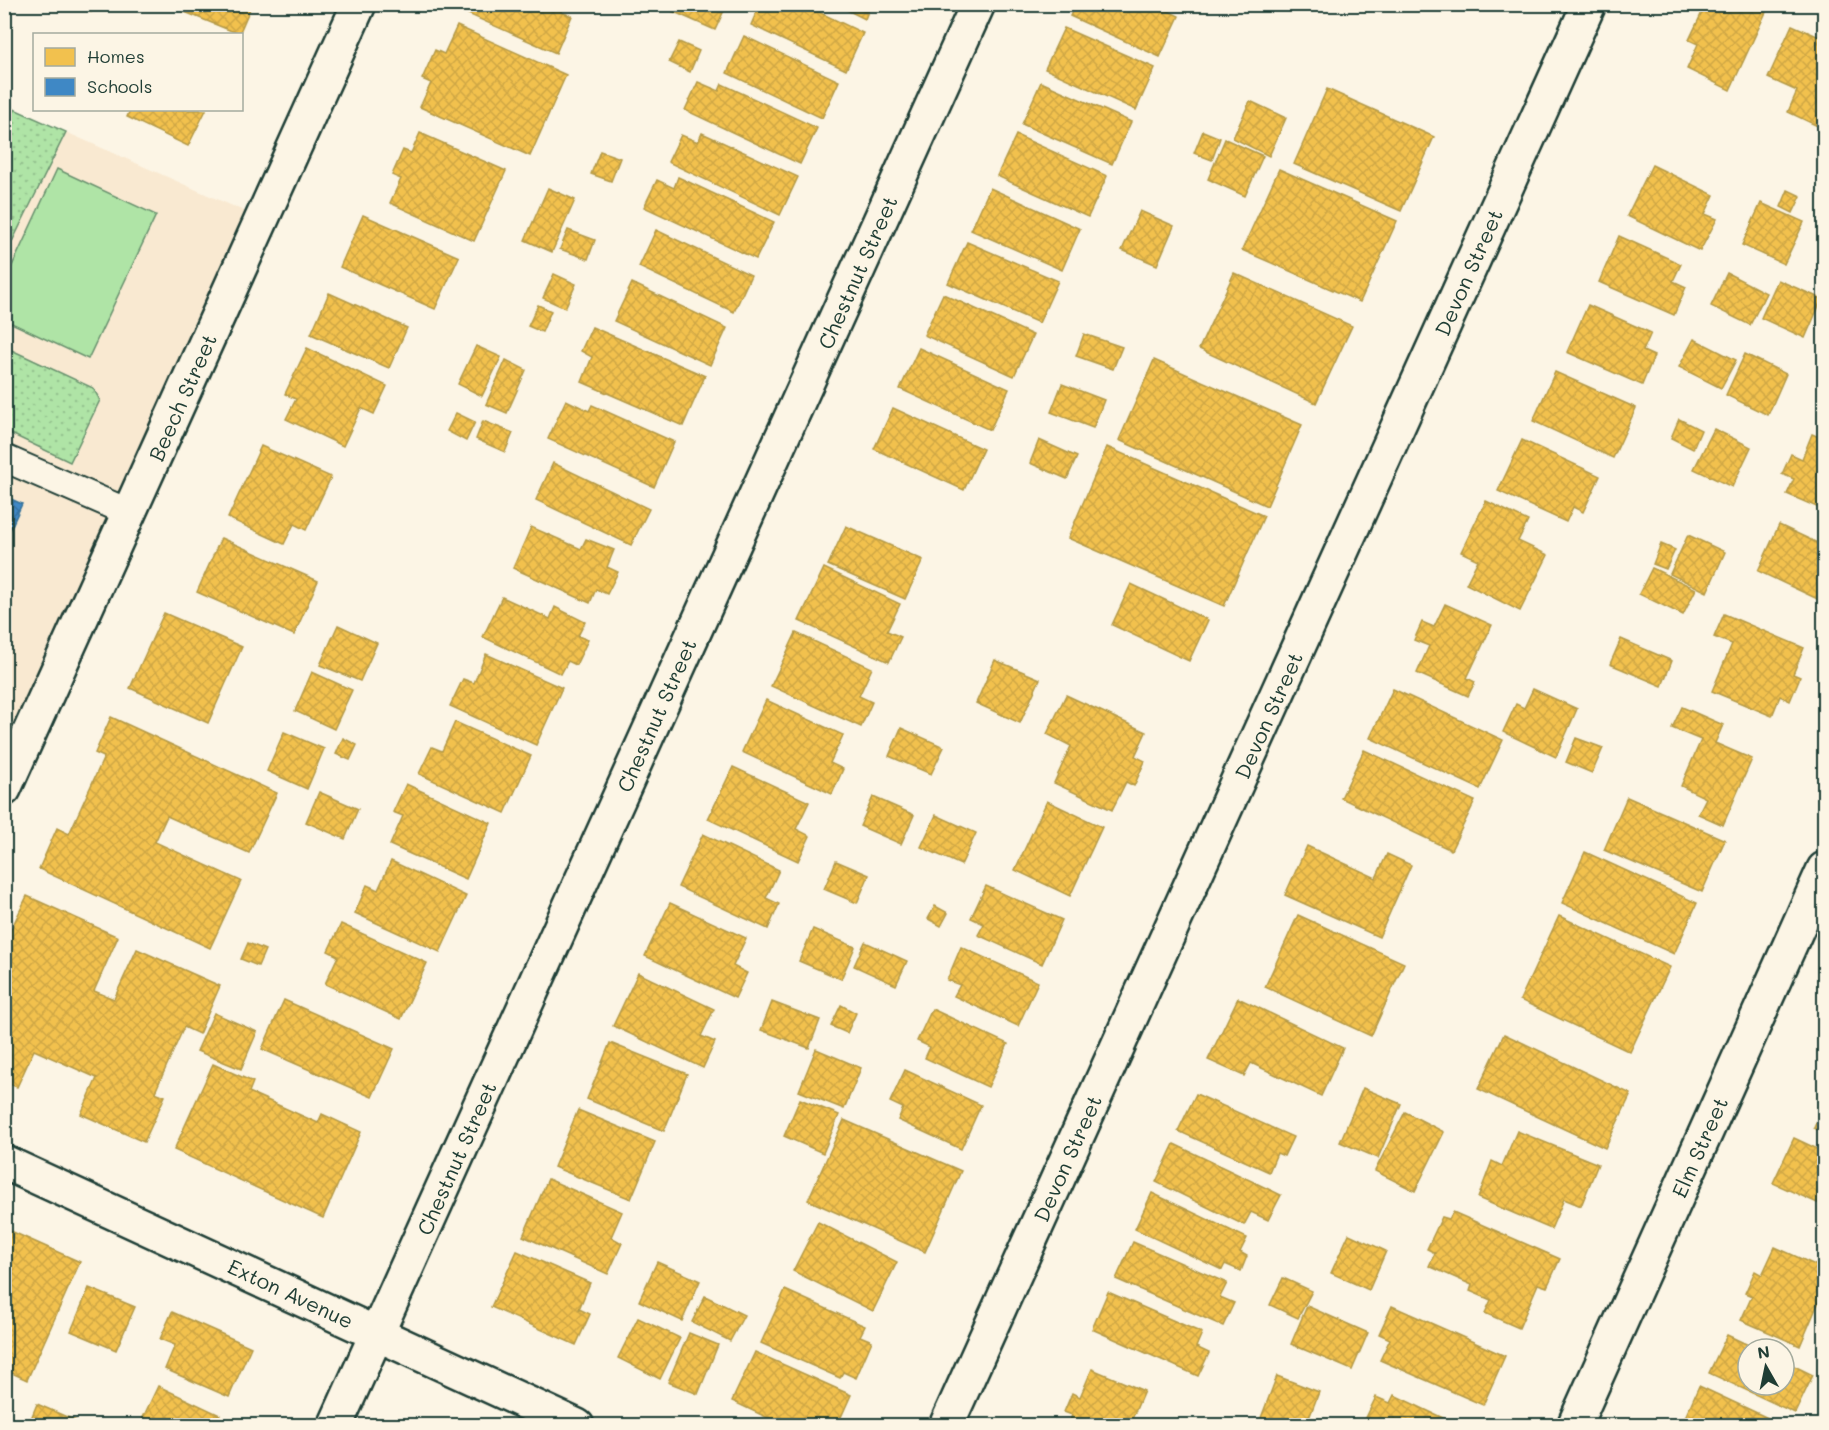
<svg xmlns="http://www.w3.org/2000/svg" width="1829" height="1430" font-family="Mali,sans-serif">
<style>
.built{fill:#f9e9d1}
.grass{fill:url(#grass-dots);stroke:#67906d;stroke-width:1.5}
.pitch{fill:#afe4a6;stroke:#67906d;stroke-width:1.5}
.homes{fill:url(#homes-cross-hatch);stroke:#b39946;stroke-width:1.5}
.schools{fill:url(#schools-cross-hatch);stroke:#35729a;stroke-width:1.5}
.lines{fill:none;stroke-linecap:round;stroke-linejoin:round}
.lane-casing{stroke:#1f3d34;stroke-width:30}
.street-casing{stroke:#1f3d34;stroke-width:38}
.lane{stroke:#fcf5e5;stroke-width:26}
.street{stroke:#fcf5e5;stroke-width:33}
.labels{text-anchor:middle;dominant-baseline:central;stroke-width:6;stroke-linejoin:round;paint-order:stroke}
.street-label{font-size:21px;fill:#1f3d34;stroke:#fcf5e5}
</style>
<defs>
<pattern id="grass-dots" width="8" height="8" patternUnits="userSpaceOnUse" patternTransform="scale(1.5)"><rect width="8" height="8" fill="#afe4a6"/><path d="M2 2h.1M6 6h.1" fill="none" stroke="#96c490" stroke-width="1.8" stroke-linecap="round"/></pattern>
<pattern id="homes-cross-hatch" width="8" height="8" patternUnits="userSpaceOnUse" patternTransform="scale(1.5)"><rect width="8" height="8" fill="#f2c14e"/><path d="M0 0l8 8M0 8l8-8" fill="none" stroke="#cfa745"/></pattern>
<pattern id="schools-cross-hatch" width="8" height="8" patternUnits="userSpaceOnUse" patternTransform="scale(1.5)"><rect width="8" height="8" fill="#3f88c5"/><path d="M0 0l8 8M0 8l8-8" fill="none" stroke="#3470a1"/></pattern>
</defs>
<rect width="100%" height="100%" fill="#fcf5e5"/>
<filter id="ink" filterUnits="userSpaceOnUse"><feTurbulence type="fractalNoise" baseFrequency=".0167" numOctaves="2"/><feDisplacementMap in="SourceGraphic" scale="12" xChannelSelector="R" yChannelSelector="G"/><feConvolveMatrix kernelMatrix="1 2 1 2 8 2 1 2 1" color-interpolation-filters="sRGB"/></filter>
<g filter="url(#ink)">
<polygon class="built" points="5,105 262,219 5,789"/>
<g class="grass">
<polygon points="5,105 66,132 5,256"/>
<polygon points="5,347 93,388 100,400 70,462 5,431"/>
</g>
<polygon class="pitch" points="57,169 156,215 88,359 5,320 5,281"/>
<g class="homes">
<polygon points="75,4 95,4 91,12"/>
<polygon points="165,4 252,4 239,34"/>
<polygon points="473,4 564,4 561,12 572,16 556,53 468,14"/>
<polygon points="675,4 727,4 715,30 672,11"/>
<polygon points="760,4 802,4 863,33 846,70 751,25"/>
<polygon points="835,4 871,4 865,19"/>
<polygon points="1075,4 1154,4 1179,16 1160,57 1070,16"/>
<polygon points="1706,4 1750,4 1766,12 1730,90 1687,69 1698,44 1689,40"/>
<polygon points="1792,25 1824,39 1824,129 1788,112 1797,91 1768,78"/>
<polygon points="457,26 566,75 530,156 420,107 431,83 422,79 435,50 444,54"/>
<polygon points="1064,28 1155,68 1136,110 1045,69"/>
<polygon points="744,36 839,81 822,118 727,73"/>
<polygon points="679,42 699,51 690,72 669,62"/>
<polygon points="698,82 719,91 722,84 817,128 800,164 685,110"/>
<polygon points="1041,82 1131,122 1112,164 1022,124"/>
<polygon points="1327,89 1434,137 1401,211 1294,164"/>
<polygon points="1250,101 1286,118 1269,156 1233,138"/>
<polygon points="130,110 206,110 188,146 127,117"/>
<polygon points="1203,131 1220,138 1212,160 1194,153"/>
<polygon points="420,133 506,171 474,241 390,203 401,179 392,175 403,150 411,153"/>
<polygon points="702,133 798,177 780,215 668,162 681,135 698,142"/>
<polygon points="1016,135 1107,176 1088,217 997,176"/>
<polygon points="1225,139 1263,156 1245,196 1208,179"/>
<polygon points="600,151 620,158 611,181 591,174"/>
<polygon points="1652,165 1714,195 1705,214 1717,219 1700,251 1627,216"/>
<polygon points="1279,169 1397,221 1360,302 1242,250"/>
<polygon points="678,177 774,222 756,259 644,207 657,180 674,188"/>
<polygon points="548,188 575,200 552,252 525,240"/>
<polygon points="990,188 1080,229 1062,270 971,230"/>
<polygon points="1788,190 1801,196 1793,213 1781,207"/>
<polygon points="1761,203 1804,222 1784,264 1742,245"/>
<polygon points="1140,211 1174,226 1157,265 1122,250"/>
<polygon points="363,215 459,257 435,309 340,267"/>
<polygon points="568,230 595,240 588,259 560,249"/>
<polygon points="656,230 751,275 734,312 639,267"/>
<polygon points="1619,236 1681,264 1673,281 1686,287 1674,315 1599,282"/>
<polygon points="967,242 1058,281 1039,323 948,283"/>
<polygon points="1234,273 1352,326 1316,403 1199,349"/>
<polygon points="1727,273 1766,293 1750,325 1711,306"/>
<polygon points="554,274 576,284 565,308 543,298"/>
<polygon points="1778,280 1822,299 1805,338 1761,318"/>
<polygon points="632,283 727,328 710,365 614,321"/>
<polygon points="329,293 407,328 389,368 311,334"/>
<polygon points="943,294 1033,335 1014,376 924,335"/>
<polygon points="538,305 551,311 542,332 528,326"/>
<polygon points="1588,305 1651,333 1643,351 1654,356 1642,385 1567,352"/>
<polygon points="592,327 705,376 683,426 582,382 592,357 581,351"/>
<polygon points="1084,334 1122,347 1113,369 1076,356"/>
<polygon points="1694,339 1736,360 1721,388 1679,367"/>
<polygon points="476,346 501,357 482,396 458,384"/>
<polygon points="307,348 387,386 374,414 361,408 343,446 286,419 296,399 285,394"/>
<polygon points="919,348 1009,389 990,430 900,389"/>
<polygon points="1745,354 1786,374 1768,415 1726,395"/>
<polygon points="506,360 526,370 507,413 486,404"/>
<polygon points="1154,360 1302,425 1267,506 1119,440"/>
<polygon points="1555,372 1636,408 1613,458 1533,421"/>
<polygon points="1062,384 1104,400 1093,428 1051,412"/>
<polygon points="566,400 589,411 592,405 674,442 654,487 548,439"/>
<polygon points="893,408 983,449 964,490 874,449"/>
<polygon points="456,413 475,422 466,441 447,431"/>
<polygon points="1679,419 1701,430 1693,449 1671,438"/>
<polygon points="483,421 513,433 505,452 476,439"/>
<polygon points="1714,429 1751,447 1732,487 1694,469"/>
<polygon points="1812,434 1824,439 1824,510 1787,494 1794,479 1782,474 1791,454 1802,459"/>
<polygon points="1039,440 1077,457 1067,479 1030,463"/>
<polygon points="1522,440 1600,476 1583,512 1573,507 1566,522 1498,491"/>
<polygon points="261,446 331,477 306,530 294,524 284,544 228,518"/>
<polygon points="1107,447 1264,516 1224,606 1068,538"/>
<polygon points="553,463 649,509 631,545 536,500"/>
<polygon points="1486,501 1528,521 1518,541 1548,555 1520,611 1466,584 1478,560 1461,552"/>
<polygon points="1779,525 1824,546 1824,602 1758,571"/>
<polygon points="846,526 923,560 905,599 828,565"/>
<polygon points="531,527 581,549 586,539 614,550 607,567 618,572 607,594 596,589 590,603 513,568"/>
<polygon points="1688,535 1725,552 1707,592 1670,574"/>
<polygon points="221,538 318,581 294,635 197,592"/>
<polygon points="1661,544 1675,550 1666,569 1653,564"/>
<polygon points="824,568 900,604 887,631 901,637 889,662 799,621"/>
<polygon points="1652,568 1696,589 1683,615 1639,594"/>
<polygon points="1131,584 1208,620 1189,661 1112,625"/>
<polygon points="502,597 550,619 555,607 585,622 578,636 588,640 576,665 568,661 561,674 483,637"/>
<polygon points="1445,604 1492,625 1467,678 1475,682 1468,696 1417,673 1429,646 1414,640 1422,622 1434,627"/>
<polygon points="164,613 242,647 208,723 130,688"/>
<polygon points="1724,614 1804,648 1793,674 1800,677 1790,701 1780,696 1772,716 1712,691 1732,644 1714,637"/>
<polygon points="338,625 377,643 360,681 320,665"/>
<polygon points="796,633 872,668 859,696 872,702 861,727 771,686"/>
<polygon points="1621,639 1672,661 1662,686 1610,664"/>
<polygon points="486,654 562,688 536,745 450,706 463,679 474,683"/>
<polygon points="995,660 1040,679 1020,723 976,703"/>
<polygon points="312,672 352,690 334,729 295,711"/>
<polygon points="1393,689 1503,740 1480,789 1370,738"/>
<polygon points="1533,689 1577,709 1556,757 1503,732 1516,704 1524,708"/>
<polygon points="1066,695 1146,732 1135,756 1145,761 1134,786 1126,782 1112,810 1054,783 1071,746 1047,734"/>
<polygon points="766,700 843,735 830,763 843,769 832,794 742,752"/>
<polygon points="1682,707 1723,725 1715,743 1752,759 1723,825 1698,814 1706,798 1681,786 1701,740 1672,728"/>
<polygon points="111,717 277,793 249,853 167,816 155,842 241,881 210,948 39,869 57,828 69,834 104,757 95,753"/>
<polygon points="455,722 531,756 505,813 419,774 432,747 442,751"/>
<polygon points="901,728 944,747 931,774 889,756"/>
<polygon points="284,732 324,749 307,789 267,771"/>
<polygon points="343,738 357,745 350,760 336,754"/>
<polygon points="1576,738 1603,748 1592,773 1566,762"/>
<polygon points="1364,750 1475,801 1451,850 1341,798"/>
<polygon points="733,767 809,802 796,829 810,836 798,861 708,819"/>
<polygon points="406,784 491,823 466,879 390,845 403,816 393,812"/>
<polygon points="319,792 358,809 345,839 306,822"/>
<polygon points="873,797 914,815 901,844 860,826"/>
<polygon points="1627,797 1725,840 1702,892 1604,850"/>
<polygon points="1047,801 1102,827 1070,896 1015,870"/>
<polygon points="936,815 976,833 961,865 921,847"/>
<polygon points="703,834 779,870 766,898 779,904 768,929 678,887"/>
<polygon points="1307,846 1376,878 1387,854 1411,865 1379,937 1285,895"/>
<polygon points="1585,852 1697,903 1674,954 1562,903"/>
<polygon points="391,861 466,896 440,952 355,913 367,885 378,890"/>
<polygon points="836,861 869,875 857,903 824,889"/>
<polygon points="986,886 1062,920 1042,964 978,935 984,924 971,918"/>
<polygon points="27,896 118,937 94,991 114,999 137,949 220,986 199,1034 184,1027 155,1092 165,1096 144,1142 81,1114 97,1078 34,1050 17,1087 4,1082 4,944"/>
<polygon points="670,903 746,938 733,966 747,973 735,998 645,956"/>
<polygon points="935,906 948,913 941,926 928,919"/>
<polygon points="1298,915 1404,963 1371,1036 1265,987"/>
<polygon points="1559,916 1670,967 1630,1052 1520,1000"/>
<polygon points="341,924 427,963 401,1019 325,984 338,956 328,951"/>
<polygon points="813,929 855,947 841,979 799,961"/>
<polygon points="865,942 907,961 896,985 854,966"/>
<polygon points="248,943 265,950 258,966 241,959"/>
<polygon points="961,947 1038,982 1018,1026 954,996 960,985 947,980"/>
<polygon points="638,973 714,1009 701,1036 715,1042 703,1068 613,1026"/>
<polygon points="1238,998 1343,1048 1321,1096 1251,1063 1244,1076 1208,1060"/>
<polygon points="284,1000 394,1049 372,1097 262,1049"/>
<polygon points="772,1002 820,1020 809,1048 761,1030"/>
<polygon points="841,1005 856,1013 847,1033 831,1026"/>
<polygon points="932,1009 1008,1044 988,1087 925,1058 930,1047 917,1041"/>
<polygon points="214,1013 257,1032 241,1069 197,1051"/>
<polygon points="1504,1034 1631,1094 1605,1148 1478,1089"/>
<polygon points="610,1043 687,1074 664,1131 587,1099"/>
<polygon points="816,1049 861,1068 844,1109 799,1091"/>
<polygon points="213,1064 253,1082 249,1092 318,1123 322,1114 361,1132 323,1218 174,1150"/>
<polygon points="905,1070 981,1105 961,1149 898,1120 903,1108 890,1102"/>
<polygon points="1363,1088 1401,1104 1378,1158 1340,1142"/>
<polygon points="1196,1094 1293,1137 1284,1156 1277,1153 1269,1172 1178,1131"/>
<polygon points="800,1099 839,1115 823,1153 784,1136"/>
<polygon points="1824,1104 1824,1133 1814,1128"/>
<polygon points="578,1110 655,1142 631,1199 554,1167"/>
<polygon points="1405,1112 1444,1132 1415,1191 1375,1171"/>
<polygon points="844,1120 961,1171 925,1252 808,1200"/>
<polygon points="1517,1131 1598,1164 1581,1206 1564,1199 1551,1229 1478,1198 1492,1161 1502,1166"/>
<polygon points="1794,1138 1824,1152 1824,1216 1819,1209 1822,1205 1773,1183"/>
<polygon points="1174,1144 1281,1195 1268,1220 1251,1212 1244,1225 1156,1182"/>
<polygon points="548,1179 622,1212 611,1237 622,1243 608,1274 523,1236"/>
<polygon points="1152,1193 1247,1238 1240,1252 1247,1256 1241,1271 1225,1264 1222,1270 1135,1229"/>
<polygon points="1453,1212 1560,1259 1547,1287 1538,1284 1519,1328 1485,1313 1491,1300 1470,1291 1472,1285 1429,1266 1435,1253 1427,1249 1442,1217 1449,1219"/>
<polygon points="818,1222 897,1262 873,1311 793,1271"/>
<polygon points="4,1228 80,1262 27,1380 12,1373 4,1389"/>
<polygon points="1349,1234 1386,1251 1369,1290 1331,1273"/>
<polygon points="1133,1242 1227,1283 1220,1297 1234,1303 1223,1326 1116,1279"/>
<polygon points="1775,1247 1824,1269 1824,1301 1820,1299 1800,1346 1741,1320 1752,1296 1745,1293 1755,1271 1762,1275"/>
<polygon points="517,1251 590,1283 579,1309 590,1314 576,1345 491,1307"/>
<polygon points="657,1262 700,1281 682,1321 639,1301"/>
<polygon points="1283,1278 1312,1291 1298,1318 1270,1305"/>
<polygon points="89,1288 135,1307 116,1350 71,1331"/>
<polygon points="785,1290 865,1326 860,1336 872,1341 856,1378 843,1372 840,1378 761,1343"/>
<polygon points="1108,1292 1202,1333 1196,1347 1209,1353 1198,1376 1092,1329"/>
<polygon points="705,1296 744,1315 730,1341 692,1322"/>
<polygon points="1307,1306 1368,1333 1352,1370 1291,1344"/>
<polygon points="1392,1306 1505,1356 1483,1405 1380,1360 1390,1339 1379,1334"/>
<polygon points="172,1312 251,1347 229,1397 165,1369 175,1345 160,1339"/>
<polygon points="638,1318 680,1338 660,1379 618,1358"/>
<polygon points="689,1333 718,1345 698,1394 668,1382"/>
<polygon points="1727,1335 1757,1349 1748,1349 1748,1385 1784,1385 1784,1361 1813,1375 1795,1413 1709,1373"/>
<polygon points="755,1352 851,1395 837,1426 785,1426 732,1401"/>
<polygon points="1092,1369 1144,1391 1129,1426 1068,1426 1072,1415 1064,1412 1072,1393 1080,1397"/>
<polygon points="1277,1376 1319,1392 1306,1426 1266,1426 1259,1423"/>
<polygon points="158,1386 220,1415 215,1426 139,1426"/>
<polygon points="1699,1386 1785,1426 1682,1424"/>
<polygon points="1394,1395 1460,1426 1362,1426 1376,1397 1390,1403"/>
<polygon points="37,1404 76,1421 74,1426 28,1426"/>
</g>
<polygon class="schools" points="4,496 22,504 4,543"/>
<g class="lines">
<defs>
<polyline id="lane" points="4,458 130,513"/>
<g id="street">
<polyline points="4,789 359,4"/>
<polyline points="4,1162 577,1426"/>
<polyline points="335,1426 978,4"/>
<polyline points="946,1426 1589,4"/>
<polyline points="1574,1426 1824,869"/>
</g>
</defs>
<use href="#lane" class="lane-casing"/>
<use href="#street" class="street-casing"/>
<use href="#lane" class="lane"/>
<use href="#street" class="street"/>
</g>
</g>
<g class="labels">
<g class="street-label">
<text transform="translate(857 272) rotate(-66)">Chestnut Street</text>
<text transform="translate(1468 272) rotate(-66)">Devon Street</text>
<text transform="translate(182 397) rotate(-66)">Beech Street</text>
<text transform="translate(656 715) rotate(-66)">Chestnut Street</text>
<text transform="translate(1268 715) rotate(-66)">Devon Street</text>
<text transform="translate(1699 1147) rotate(-66)">Elm Street</text>
<text transform="translate(456 1158) rotate(-66)">Chestnut Street</text>
<text transform="translate(1067 1158) rotate(-66)">Devon Street</text>
<text transform="translate(291 1293) rotate(25)">Exton Avenue</text>
</g>
</g>
<rect width="1829" height="1430" fill="none" stroke="#fcf5e5" stroke-width="24"/>
<rect x="12" y="12" width="1805" height="1406" fill="none" stroke="#1f3d34" stroke-width="2" filter="url(#ink)"/>
<rect x="33" y="33" width="210" height="78" fill="#fcf5e5" stroke="#a4ab9e" stroke-width="1.5"/>
<rect x="45" y="48" width="30" height="18" fill="#f2c14e" stroke="#a4ab9e" stroke-width="1.5"/>
<text x="87" y="63" font-size="18" fill="#1f3d34">Homes</text>
<rect x="45" y="78" width="30" height="18" fill="#3f88c5" stroke="#a4ab9e" stroke-width="1.5"/>
<text x="87" y="93" font-size="18" fill="#1f3d34">Schools</text>
<g transform="translate(1766 1367) rotate(351)"><circle r="28" fill="#fcf5e5" stroke="#a4ab9e" stroke-width="1.5"/>
<path d="M0-4.5L10 22L0 15L-10 22Z" fill="#1f3d34"/>
<text y="-9" font-size="16" font-weight="bold" text-anchor="middle" fill="#1f3d34">N</text>
</g>
</svg>
